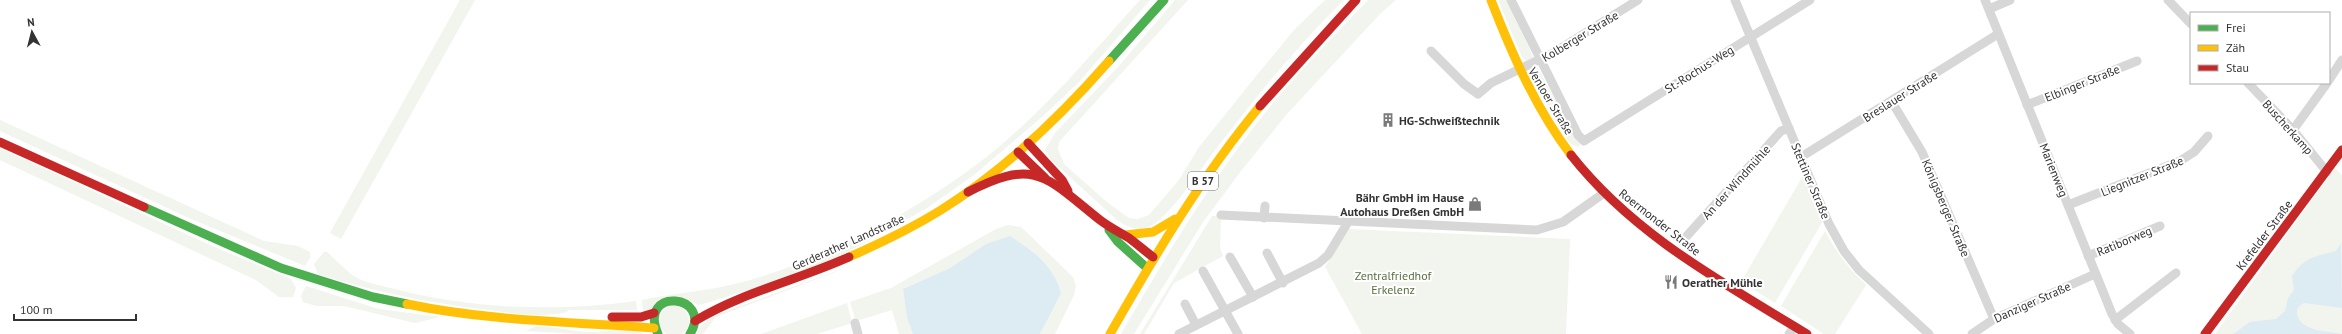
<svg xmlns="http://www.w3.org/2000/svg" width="2342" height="334" font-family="'PT Sans',sans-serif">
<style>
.green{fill:#f1f5ed}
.water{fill:#ddebf3}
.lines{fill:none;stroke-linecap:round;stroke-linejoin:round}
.street{stroke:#d7d7d7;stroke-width:9}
.fast{stroke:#4caf50;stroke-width:9}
.slow{stroke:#ffc107;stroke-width:9}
.jam{stroke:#c62828;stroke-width:9}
.labels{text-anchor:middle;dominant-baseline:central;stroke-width:4;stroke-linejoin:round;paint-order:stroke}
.shield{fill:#fff;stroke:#707070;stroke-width:1}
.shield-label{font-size:11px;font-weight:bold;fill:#333}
.street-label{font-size:12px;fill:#333;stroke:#fff}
.poi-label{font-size:12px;font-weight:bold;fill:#333;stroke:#fff;text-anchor:start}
.park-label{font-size:12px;fill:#56703f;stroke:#fff}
</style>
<rect width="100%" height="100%" fill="#fff"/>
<g class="green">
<polygon points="460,0 475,0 341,239 330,233"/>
<path d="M 1140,0 L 1150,0 L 1080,81 L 1042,117 L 974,175 L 927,208 L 844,254 L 781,280 L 703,304 L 698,305 L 686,299 L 643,314 L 642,300 C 675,293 709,291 743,282 C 835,257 948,195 1018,130 C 1062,90 1100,44 1140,0 Z"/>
<path d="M 1175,0 L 1188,0 L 1059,142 L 1058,149 L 1064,164 L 1108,203 L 1129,218 L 1138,219 L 1149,215 L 1179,180 L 1199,147 L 1257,75 L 1294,30 L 1325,0 L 1344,0 C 1298,45 1258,94 1219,145 C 1202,166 1175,210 1154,224 C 1140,233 1129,228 1117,220 L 1051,160 L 1045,150 L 1055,133 L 1118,67 Z"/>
<path d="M 1368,0 L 1396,0 L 1380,14 L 1286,115 L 1241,171 L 1203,222 L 1134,334 L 1121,334 C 1166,256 1212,178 1269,108 C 1300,70 1335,35 1368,0 Z"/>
<polygon points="1498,0 1509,0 1533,57 1532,61 1528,63 1522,57"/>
<polygon points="1538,68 1576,139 1581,144 1578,147 1569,143 1538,89 1532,73 1533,70"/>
<polygon points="0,120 264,241 298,246 310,252 310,258 305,266 191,219 0,131"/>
<polygon points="0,148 210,245 291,279 296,288 293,297 279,297 256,280 0,160"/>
<polygon points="2335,168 2342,175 2342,334 2215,334"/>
<polygon points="1804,174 1824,219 1775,303 1741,282"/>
<polygon points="1212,216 1221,216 1220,248 1223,256 1174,283 1144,334 1140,334"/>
<polygon points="1008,225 1021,227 1073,277 1076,286 1074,295 1055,334 1040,334 1047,320 986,244 950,268 903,289 907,318 913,334 899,334 892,310 856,321 850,302 891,288 996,229"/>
<polygon points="1349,229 1570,239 1566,334 1362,334 1325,267"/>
<path d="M 1825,231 C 1836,252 1848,268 1866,285 L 1835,334 L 1824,334 L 1781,306 Z"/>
<path d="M 324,252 L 327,252 C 335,259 350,275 359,279 C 370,284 383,286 395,289 C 471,309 558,312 636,301 L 637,310 L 568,310 L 567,312 C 541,318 515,314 489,310 C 430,303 374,292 318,274 L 314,264 Z"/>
<polygon points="873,258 716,317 703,334 697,334 700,326 718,314"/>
<polygon points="306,286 379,309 440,317 415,323 344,306 316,306 303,302 301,296"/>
<polygon points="847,303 852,323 817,334 761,334"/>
<circle cx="674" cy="321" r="15"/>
<path d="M 536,326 C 554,326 571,331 588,332 C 605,333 628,326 644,334 L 576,334 L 526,331 Z"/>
</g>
<g class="water">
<path d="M 1010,236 C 1034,252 1053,265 1061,293 L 1040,334 L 913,334 L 907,318 L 903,289 L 950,268 L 986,244 Z"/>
<path d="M 2341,243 L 2342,308 L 2304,303 C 2300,305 2297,307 2297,312 C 2298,332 2328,331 2342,334 L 2233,334 L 2250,322 L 2276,319 L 2285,311 L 2288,298 L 2294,290 L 2292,276 C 2306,256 2314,257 2336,251 Z"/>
</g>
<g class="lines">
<g class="street">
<polyline points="1511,0 1578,135 1584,141 1810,0"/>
<polyline points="1735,0 1829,224 1844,251 1859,270 1929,334"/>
<polyline points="1985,0 2112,314 2118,324 2130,334"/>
<polyline points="2168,0 2191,24"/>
<polyline points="1989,9 2010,0"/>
<polyline points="1431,51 1464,84 1478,94 1491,83 1553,53 1638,0"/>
<polyline points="2329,80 2342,60"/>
<polyline points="2248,83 2293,130 2327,172"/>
<polyline points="1892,102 1922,152 1994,319"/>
<polyline points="2027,105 2137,61"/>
<polyline points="2293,130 2327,83"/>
<polyline points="1801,157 1998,34"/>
<polyline points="2068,205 2180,161 2194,152 2208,136"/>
<polyline points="1221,215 1537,230 1563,222 1604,193"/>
<polyline points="1264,218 1265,206"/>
<polyline points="1685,238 1781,131 1789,128"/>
<polyline points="1267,253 1283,283"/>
<polyline points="2088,256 2160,226"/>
<polyline points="1230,257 1253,297"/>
<polyline points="1203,271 1238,334"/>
<polyline points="1185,304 1196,325"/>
<polyline points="2115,320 2176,273"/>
<polyline points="855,323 858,334"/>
<polyline points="1179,334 1319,263 1328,255 1348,222"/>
<polyline points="1789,334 1795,327"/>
<polyline points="1972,334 1994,319 2095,274"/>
</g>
<g class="fast">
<polyline points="1109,61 1164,0"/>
<polyline points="144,207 281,268 373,297 407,304"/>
<polyline points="1109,230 1118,242 1147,268"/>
<path d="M 658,334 C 637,286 714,294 690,334"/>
</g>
<g class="slow">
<path d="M 1491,0 C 1512,54 1536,109 1571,155"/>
<polyline points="1125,235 1153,232 1175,219"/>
<path d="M 849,257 C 881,243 912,228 941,210 C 1005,170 1060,117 1109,61"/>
<path d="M 407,304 C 488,321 572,322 654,328"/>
<path d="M 1110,334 C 1155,255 1202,176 1260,106"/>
</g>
<g class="jam">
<polyline points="1260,106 1356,0"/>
<polyline points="0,142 144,207"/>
<polyline points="1028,143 1062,180 1068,191"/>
<polyline points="1018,152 1045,178"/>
<path d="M 1571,155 C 1634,235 1722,282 1807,334"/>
<path d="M 968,192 C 1036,157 1046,177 1100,220 C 1109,227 1119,232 1129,238 C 1137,244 1145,251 1153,257"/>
<polyline points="612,317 641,317 654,313"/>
<path d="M 695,321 C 743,292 798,280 849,257"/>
<polyline points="2205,334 2342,150"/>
</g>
</g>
<defs>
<symbol id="building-bare" viewBox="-9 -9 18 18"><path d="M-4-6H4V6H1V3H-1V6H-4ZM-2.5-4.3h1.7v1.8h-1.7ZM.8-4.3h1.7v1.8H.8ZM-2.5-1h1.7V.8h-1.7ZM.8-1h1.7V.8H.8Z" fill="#7a7a7a" stroke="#fff" stroke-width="2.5" paint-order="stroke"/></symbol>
<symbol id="shop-bare" viewBox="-9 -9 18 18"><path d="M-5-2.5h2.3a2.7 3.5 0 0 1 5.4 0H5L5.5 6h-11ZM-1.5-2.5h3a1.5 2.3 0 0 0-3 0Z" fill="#7a7a7a" stroke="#fff" stroke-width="2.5" paint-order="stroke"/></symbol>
<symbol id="restaurant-bare" viewBox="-9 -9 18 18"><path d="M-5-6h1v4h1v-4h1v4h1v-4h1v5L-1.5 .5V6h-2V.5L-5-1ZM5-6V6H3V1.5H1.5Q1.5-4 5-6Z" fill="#7a7a7a" stroke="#fff" stroke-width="2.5" paint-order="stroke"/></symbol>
</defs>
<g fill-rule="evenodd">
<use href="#building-bare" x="1378" y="110" width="20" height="20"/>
<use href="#shop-bare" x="1465" y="194" width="20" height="20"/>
<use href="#restaurant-bare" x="1661" y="272" width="20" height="20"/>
</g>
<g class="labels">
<rect class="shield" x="1188" y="172" width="30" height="18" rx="3"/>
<g class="shield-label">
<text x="1203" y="181">B 57</text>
</g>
<g class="street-label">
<text transform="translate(1580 36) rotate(-31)">Kolberger Straße</text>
<text transform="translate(1699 69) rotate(-32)">St.-Rochus-Weg</text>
<text transform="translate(2082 83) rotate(-22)">Elbinger Straße</text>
<text transform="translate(1900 96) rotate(-32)">Breslauer Straße</text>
<text transform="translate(1551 101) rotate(59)">Venloer Straße</text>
<text transform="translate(2288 127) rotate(48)">Buscherkamp</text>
<text transform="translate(2054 170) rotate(68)">Marienweg</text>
<text transform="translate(2142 176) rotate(-22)">Liegnitzer Straße</text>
<text transform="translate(1811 181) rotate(67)">Stettiner Straße</text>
<text transform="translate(1736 182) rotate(-48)">An der Windmühle</text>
<text transform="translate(1946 208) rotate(67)">Königsberger Straße</text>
<text transform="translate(1660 222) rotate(38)">Roermonder Straße</text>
<text transform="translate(2264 235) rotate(-53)">Krefelder Straße</text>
<text transform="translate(2124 241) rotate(-23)">Ratiborweg</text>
<text transform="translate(848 242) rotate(-24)">Gerderather Landstraße</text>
<text transform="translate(2032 302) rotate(-24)">Danziger Straße</text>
</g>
<g class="poi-label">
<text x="1399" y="120">HG-Schweißtechnik</text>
<text x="1464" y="197" text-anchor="end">Bähr GmbH im Hause<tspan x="1464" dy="14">Autohaus Dreßen GmbH</tspan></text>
<text x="1682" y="282">Oerather Mühle</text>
</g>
<g class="park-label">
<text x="1393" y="275">Zentralfriedhof<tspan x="1393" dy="14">Erkelenz</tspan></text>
</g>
</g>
<rect x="2190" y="12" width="140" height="72" fill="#ffffff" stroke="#adadad"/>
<rect x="2198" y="25" width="20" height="6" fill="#4caf50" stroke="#adadad"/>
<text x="2226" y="32" font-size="12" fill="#333333">Frei</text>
<rect x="2198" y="45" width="20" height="6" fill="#ffc107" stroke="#adadad"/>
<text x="2226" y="52" font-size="12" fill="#333333">Zäh</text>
<rect x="2198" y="65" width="20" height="6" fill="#c62828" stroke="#adadad"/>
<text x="2226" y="72" font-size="12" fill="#333333">Stau</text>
<g transform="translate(32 32) rotate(353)" stroke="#ffffff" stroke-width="3" paint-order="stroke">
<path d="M0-3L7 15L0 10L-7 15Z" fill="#333333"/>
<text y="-6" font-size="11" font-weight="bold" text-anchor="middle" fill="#333333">N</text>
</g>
<path d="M14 314v6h122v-6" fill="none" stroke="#333333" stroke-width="2"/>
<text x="20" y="314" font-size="12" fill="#333333" stroke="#ffffff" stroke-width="3" paint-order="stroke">100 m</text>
</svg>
